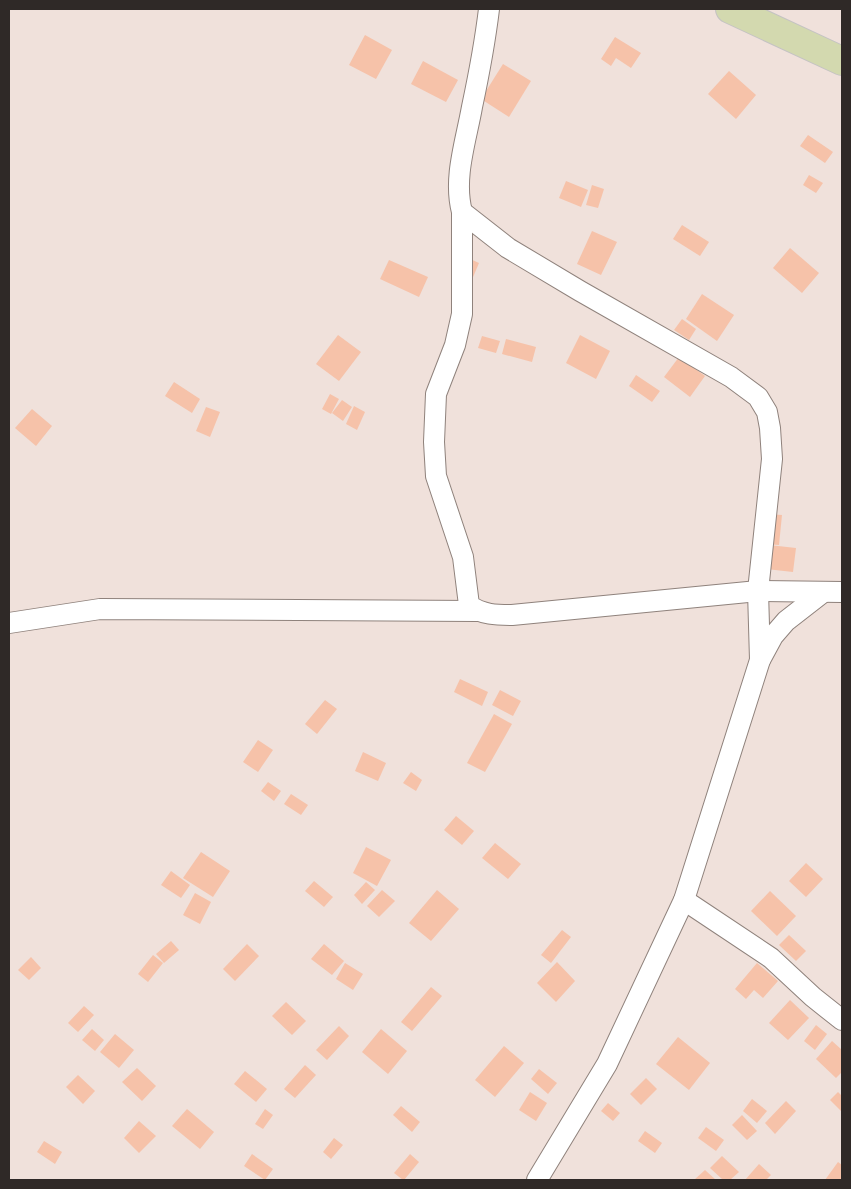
<svg xmlns="http://www.w3.org/2000/svg" width="851" height="1189" font-family="'Varela Round',sans-serif">
<style>
.building{fill:#f6c2a9}
.lines{fill:none;stroke-linecap:round;stroke-linejoin:round}
.minor-casing{stroke:#8f827c;stroke-width:22}
.primary-casing{stroke:#c5c3c3;stroke-width:30}
.minor{stroke:#fff;stroke-width:20}
.primary{stroke:#d3d9af;stroke-width:28}
</style>
<rect width="100%" height="100%" fill="#f0e1db"/>
<g class="building">
<polygon points="365,35 392,50 376,79 349,65"/>
<polygon points="615,37 641,53 631,68 616,58 611,66 601,59"/>
<polygon points="423,61 458,80 446,102 411,84"/>
<polygon points="503,64 531,81 509,117 481,99"/>
<polygon points="729,71 756,95 736,119 708,94"/>
<polygon points="808,135 833,152 825,163 800,146"/>
<polygon points="809,175 823,183 816,193 803,185"/>
<polygon points="566,181 588,190 581,207 559,198"/>
<polygon points="592,185 604,189 598,208 586,205"/>
<polygon points="682,225 709,242 700,256 673,239"/>
<polygon points="592,231 617,242 601,275 577,264"/>
<polygon points="790,248 819,273 802,293 773,268"/>
<polygon points="466,257 479,263 468,289"/>
<polygon points="389,260 428,277 419,297 380,279"/>
<polygon points="702,294 734,315 717,341 686,319"/>
<polygon points="682,319 696,329 689,340 674,330"/>
<polygon points="338,335 361,352 339,381 316,364"/>
<polygon points="580,335 610,351 596,379 566,363"/>
<polygon points="482,336 500,341 496,353 478,348"/>
<polygon points="506,339 536,347 532,362 502,354"/>
<polygon points="679,357 705,376 690,397 664,377"/>
<polygon points="636,375 660,391 652,402 629,386"/>
<polygon points="174,382 200,399 192,413 165,396"/>
<polygon points="330,394 339,399 331,414 322,409"/>
<polygon points="342,400 352,407 343,421 332,413"/>
<polygon points="354,406 365,412 357,430 346,424"/>
<polygon points="206,407 220,412 210,437 196,431"/>
<polygon points="32,409 52,426 36,446 15,428"/>
<polygon points="768,514 782,515 779,545 765,544"/>
<polygon points="769,545 796,548 793,572 766,569"/>
<polygon points="460,679 488,692 482,706 454,692"/>
<polygon points="500,690 521,701 513,716 492,705"/>
<polygon points="325,700 337,709 317,734 305,724"/>
<polygon points="494,714 512,724 485,772 467,763"/>
<polygon points="258,740 273,750 258,772 243,762"/>
<polygon points="363,752 386,763 378,781 355,771"/>
<polygon points="411,772 422,780 416,791 403,783"/>
<polygon points="268,782 281,791 274,801 261,791"/>
<polygon points="291,794 308,805 301,815 284,804"/>
<polygon points="456,816 474,831 462,845 444,830"/>
<polygon points="495,843 521,864 508,879 482,858"/>
<polygon points="366,847 391,860 377,886 353,873"/>
<polygon points="201,852 230,871 213,897 183,878"/>
<polygon points="806,863 823,879 806,897 789,881"/>
<polygon points="171,871 190,885 181,898 161,885"/>
<polygon points="314,881 333,897 324,907 305,891"/>
<polygon points="366,882 375,890 362,904 354,895"/>
<polygon points="382,890 395,901 379,917 367,906"/>
<polygon points="437,890 459,909 431,941 409,923"/>
<polygon points="770,891 796,916 777,936 751,911"/>
<polygon points="195,893 211,902 200,924 183,915"/>
<polygon points="562,930 571,937 551,963 541,955"/>
<polygon points="789,935 806,951 796,961 779,945"/>
<polygon points="171,941 179,950 164,963 156,954"/>
<polygon points="247,944 259,956 235,981 223,969"/>
<polygon points="324,944 344,961 332,975 311,959"/>
<polygon points="153,955 163,963 148,982 138,974"/>
<polygon points="31,957 41,968 29,980 18,970"/>
<polygon points="557,962 575,981 556,1002 537,983"/>
<polygon points="345,963 363,974 353,990 336,979"/>
<polygon points="757,963 778,981 763,998 754,990 746,999 735,989"/>
<polygon points="431,987 442,996 412,1031 401,1022"/>
<polygon points="790,1000 809,1018 788,1040 769,1023"/>
<polygon points="286,1002 306,1021 292,1035 272,1016"/>
<polygon points="84,1006 94,1015 78,1032 68,1023"/>
<polygon points="816,1025 827,1034 815,1050 804,1041"/>
<polygon points="339,1026 349,1036 327,1060 316,1050"/>
<polygon points="92,1029 104,1040 95,1051 82,1040"/>
<polygon points="381,1029 407,1051 388,1074 362,1052"/>
<polygon points="115,1034 134,1050 119,1068 100,1052"/>
<polygon points="678,1037 710,1063 689,1090 656,1064"/>
<polygon points="832,1041 842,1050 842,1072 836,1078 816,1059"/>
<polygon points="504,1046 524,1063 495,1097 475,1080"/>
<polygon points="305,1065 316,1075 295,1098 284,1089"/>
<polygon points="137,1068 156,1086 142,1101 122,1082"/>
<polygon points="539,1069 557,1083 548,1094 531,1079"/>
<polygon points="245,1071 267,1089 256,1102 234,1084"/>
<polygon points="78,1075 95,1091 83,1104 66,1087"/>
<polygon points="646,1078 657,1089 641,1105 630,1094"/>
<polygon points="530,1092 547,1103 536,1121 519,1110"/>
<polygon points="838,1092 842,1096 842,1112 830,1100"/>
<polygon points="752,1099 767,1111 757,1123 743,1111"/>
<polygon points="786,1101 796,1111 775,1134 765,1123"/>
<polygon points="608,1103 620,1113 613,1121 601,1111"/>
<polygon points="401,1106 420,1122 412,1132 393,1115"/>
<polygon points="187,1109 214,1132 200,1149 172,1126"/>
<polygon points="265,1109 273,1115 263,1129 255,1124"/>
<polygon points="742,1115 757,1131 747,1140 732,1125"/>
<polygon points="139,1121 156,1136 139,1153 124,1138"/>
<polygon points="706,1127 724,1140 716,1151 698,1138"/>
<polygon points="645,1131 662,1143 655,1153 638,1141"/>
<polygon points="334,1138 343,1145 331,1159 323,1152"/>
<polygon points="44,1141 62,1152 55,1164 37,1152"/>
<polygon points="252,1154 273,1169 265,1180 244,1166"/>
<polygon points="410,1154 419,1162 404,1180 403,1180 394,1173"/>
<polygon points="722,1156 739,1172 730,1180 723,1180 710,1168"/>
<polygon points="838,1162 842,1165 842,1178 841,1180 825,1180"/>
<polygon points="759,1164 771,1175 766,1180 745,1180"/>
<polygon points="705,1170 716,1180 694,1180"/>
</g>
<g class="lines">
<defs>
<g id="minor">
<path d="M 489,9 C 485,42 479,74 472,107 C 466,141 453,178 462,212 L 462,314 L 455,345 L 436,394 L 434,442 L 436,476 L 463,557 L 469,605 C 482,615 497,615 512,615 L 758,591 L 842,592"/>
<polyline points="462,212 508,248 580,291 731,377 758,397 767,412 770,428 772,459 758,591 760,660"/>
<polyline points="9,623 100,609 477,611"/>
<polyline points="684,900 771,958 813,997 842,1020"/>
<polyline points="537,1180 607,1064 684,900 760,660 773,636 786,621 822,593"/>
</g>
<polyline id="primary" points="730,9 842,61"/>
</defs>
<use href="#minor" class="minor-casing"/>
<use href="#primary" class="primary-casing"/>
<use href="#minor" class="minor"/>
<use href="#primary" class="primary"/>
</g>
<rect width="851" height="1189" fill="none" stroke="#2f2927" stroke-width="20"/>
</svg>
